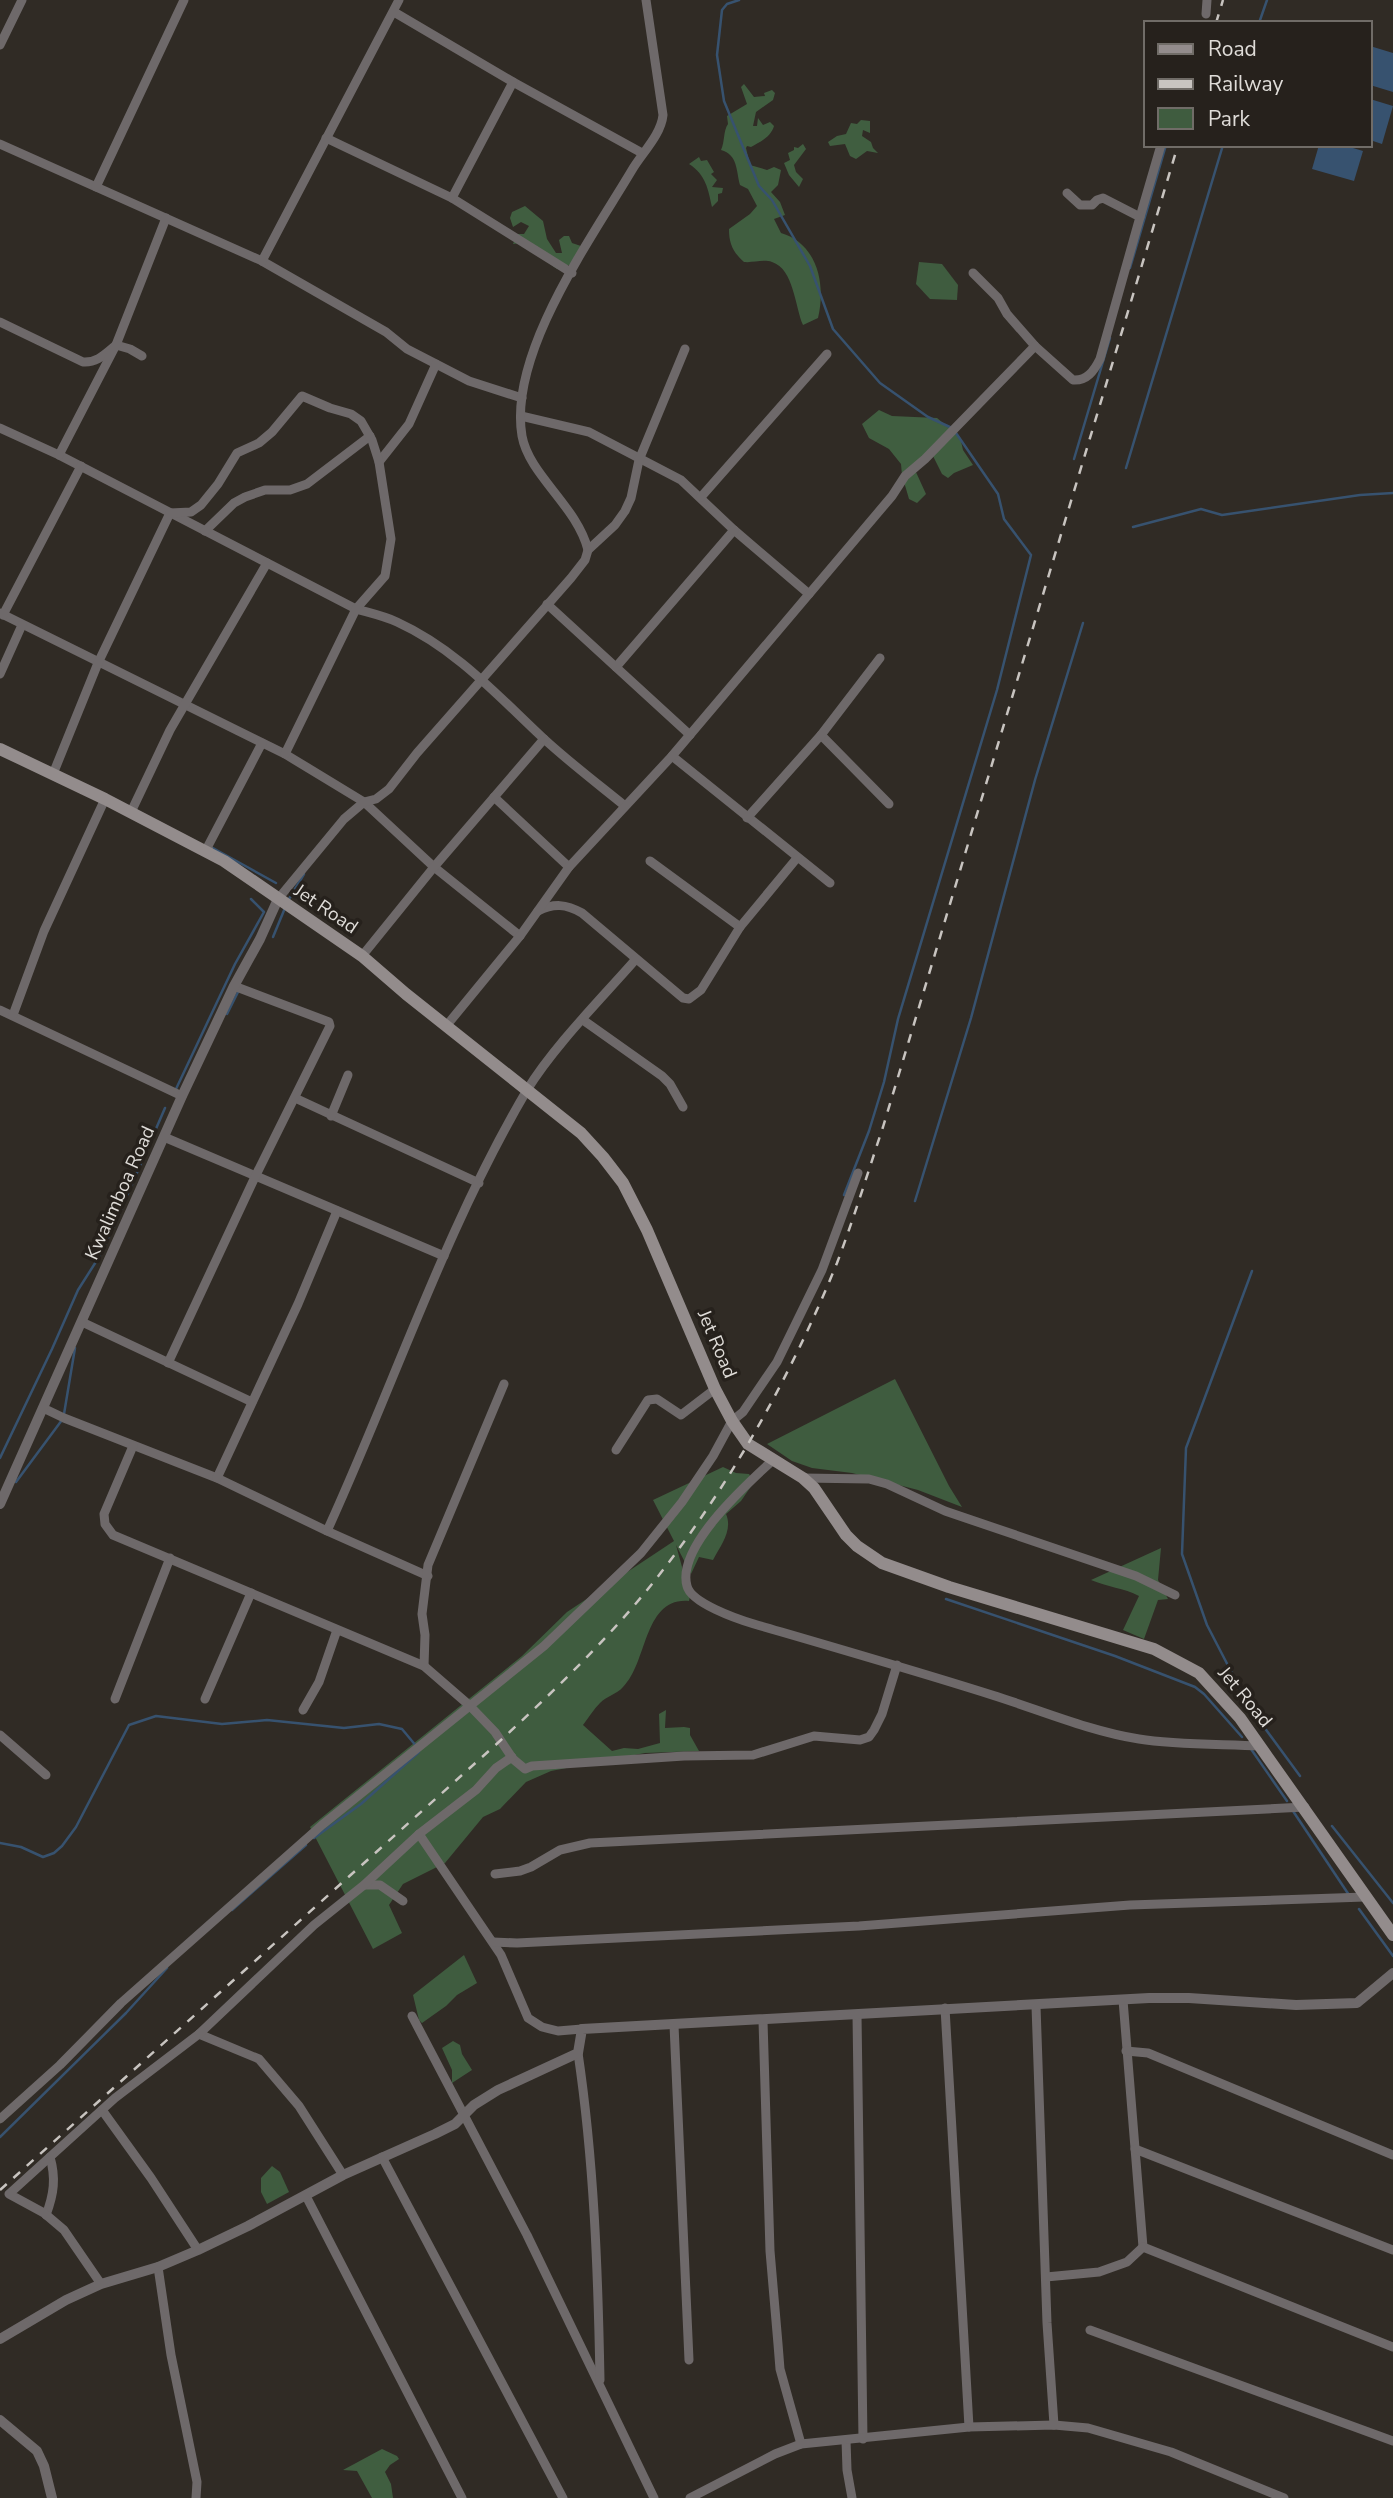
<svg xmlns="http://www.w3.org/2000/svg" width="1393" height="2498" font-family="'Nunito Sans',sans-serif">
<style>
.green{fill:#3f5c3f}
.forest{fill:#405e40}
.water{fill:#37526f}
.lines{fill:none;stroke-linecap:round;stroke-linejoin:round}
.stream{stroke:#37526f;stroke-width:2.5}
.minor{stroke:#6e696a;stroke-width:9}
.tertiary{stroke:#6e696a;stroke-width:10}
.secondary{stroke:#938c8c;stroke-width:12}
.rail{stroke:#c8c4c0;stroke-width:2.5;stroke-dasharray:9 9;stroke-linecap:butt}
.labels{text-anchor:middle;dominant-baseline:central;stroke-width:7;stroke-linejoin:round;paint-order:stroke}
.street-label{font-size:19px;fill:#dfdcd8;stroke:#26211c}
</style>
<rect width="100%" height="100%" fill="#302b25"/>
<g class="green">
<path d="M 699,157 L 701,161 L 707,160 L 714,172 L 711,174 L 717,180 L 712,187 L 723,188 L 722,193 L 718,194 L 718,201 L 712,207 C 708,189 706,175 689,164 Z"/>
<polygon points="919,262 942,264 958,285 957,300 930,299 916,284"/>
<polygon points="895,1379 949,1486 962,1507 918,1490 852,1473 812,1468 792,1461 767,1444"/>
<path d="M 723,1467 L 736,1473 L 749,1474 L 754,1482 L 741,1501 L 726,1514 C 733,1530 721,1545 713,1560 L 699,1557 L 691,1574 L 676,1545 L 690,1596 L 689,1601 C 643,1597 648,1663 623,1687 C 617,1694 607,1696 600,1703 C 594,1709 589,1717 583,1725 L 612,1751 L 624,1748 L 638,1749 L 660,1743 L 659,1714 L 666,1710 L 665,1728 L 684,1727 L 690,1728 L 690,1735 L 699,1751 L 645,1753 L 551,1771 L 526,1782 L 500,1809 L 483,1817 L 445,1863 L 403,1884 L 389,1905 L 402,1933 L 373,1949 L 310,1827 L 522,1656 L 567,1612 L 674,1541 L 653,1500 Z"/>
<path d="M 1161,1548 L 1158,1580 L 1168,1599 L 1158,1600 L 1144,1639 L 1123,1630 L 1139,1596 C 1124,1588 1107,1587 1091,1580 Z"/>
<polygon points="464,1955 477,1983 457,1995 446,2006 422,2023 419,2020 413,1995"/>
<polygon points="453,2041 460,2045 462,2054 472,2070 452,2083 452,2070 442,2048"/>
<polygon points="272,2166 280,2172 289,2192 267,2204 261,2192 261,2178"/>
</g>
<g class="forest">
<path d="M 744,84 L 754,97 L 765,96 L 764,93 L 772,90 L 775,93 L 773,100 L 756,112 L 753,126 L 757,126 L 758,118 L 763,125 L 770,122 L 774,126 C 771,137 760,142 751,147 L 747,146 L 746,148 L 750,165 L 767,170 L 774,167 L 781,170 L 778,185 L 771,192 L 780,202 L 785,215 L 774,219 L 781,233 C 818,244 826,285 818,318 L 803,325 C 795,307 794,269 772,262 C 763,259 753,263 744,262 C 733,252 729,244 729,229 L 750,214 L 757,206 L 748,189 L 740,185 C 736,170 738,155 721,150 C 725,142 723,131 728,124 L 727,116 L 747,104 L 741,87 Z"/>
<polygon points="861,120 870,121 870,133 863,130 862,136 871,142 873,148 878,153 867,151 856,159 850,156 845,144 830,146 828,142 837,136 846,134 851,123 857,124"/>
<polygon points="803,144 806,149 794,165 796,172 803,179 799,187 789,175 784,163 790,160 788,153 794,150 794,147 798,148"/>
<path d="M 525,206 L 543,221 L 547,239 L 556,253 L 562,253 L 559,240 L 564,236 L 569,236 L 572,243 L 581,246 L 578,262 L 557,269 C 546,262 539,251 528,242 L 513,244 L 517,234 L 524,234 L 529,226 L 521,222 L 513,227 L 510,218 L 512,212 Z"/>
<polygon points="879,410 892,416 937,418 960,437 963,450 973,465 954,473 948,478 942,474 933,456 915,470 926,494 917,503 909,499 902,475 901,464 889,449 869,438 862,424"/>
<polygon points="382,2449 397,2456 399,2459 390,2465 385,2472 391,2484 393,2498 372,2498 357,2471 343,2470"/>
</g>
<g class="water">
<polygon points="1370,46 1393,53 1393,92 1370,85"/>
<polygon points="1370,99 1393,106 1382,144 1370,140"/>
<polygon points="1319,145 1343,145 1363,151 1354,181 1312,169"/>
</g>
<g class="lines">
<g class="stream">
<polyline points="739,0 727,4 722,10 717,55 724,101 759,186 772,200 810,266 833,329 880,383 928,417 952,428"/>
<polyline points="1259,23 1267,0"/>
<polyline points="1130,268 1166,145"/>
<polyline points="1074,459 1110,338"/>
<polyline points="1126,468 1223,145"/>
<polyline points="1133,527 1201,509 1222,515 1360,495 1393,493"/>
<polyline points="211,847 276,883"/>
<polyline points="289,899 304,874"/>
<polyline points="273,937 285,908"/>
<polyline points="227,1014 238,992"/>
<polyline points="176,1089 235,964 264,912 251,899"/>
<polyline points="844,1195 869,1131 884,1082 898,1019 997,690 1031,555 1004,519 998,494 956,433"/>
<polyline points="915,1201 971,1018 1035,780 1083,623"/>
<polyline points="1252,1271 1186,1448 1182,1554 1207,1625 1250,1708 1300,1776"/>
<polyline points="64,1414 75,1348"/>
<polyline points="0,1458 52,1349 78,1290 99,1257 116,1221 165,1108"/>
<polyline points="16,1482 62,1420"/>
<polyline points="946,1599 1115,1656 1195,1687 1204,1694 1242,1737"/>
<polyline points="1251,1749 1287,1801"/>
<polyline points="1293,1811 1349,1895"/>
<polyline points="1332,1826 1393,1903"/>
<polyline points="314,1838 361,1804 419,1752"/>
<polyline points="0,1843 21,1847 43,1857 54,1853 62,1846 76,1827 129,1725 156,1716 222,1724 267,1720 344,1728 379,1724 402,1729 417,1747"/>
<polyline points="1359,1909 1393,1956"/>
<polyline points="232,1910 306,1845"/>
<polyline points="0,2137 126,2013 167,1968"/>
</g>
<g class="minor">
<polyline points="394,12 513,82 642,153"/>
<polyline points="1206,14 1207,0"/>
<polyline points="0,45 22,0"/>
<polyline points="326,138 452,198 572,273"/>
<polyline points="0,144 262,261 386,332 407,349 469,381 522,398"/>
<polyline points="96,187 184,0"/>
<polyline points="452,198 513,82"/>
<polyline points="1140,217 1161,145"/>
<polyline points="262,261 399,0"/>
<path d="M 973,273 L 998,298 L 1007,314 L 1035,346 L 1073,380 C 1087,381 1094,371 1100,359 L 1140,217 L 1103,198 L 1097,200 L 1092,205 L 1080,205 L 1067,193"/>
<path d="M 0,322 L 83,362 C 97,363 105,354 116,345 L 130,349 L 142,356"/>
<polyline points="521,416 589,432 681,480 734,530 809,594"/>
<path d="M 0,428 L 59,455 L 356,609 C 370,613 384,616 397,622 C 456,649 497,695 543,738 C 569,762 598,784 625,806"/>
<polyline points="59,455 116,345 166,218"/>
<polyline points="379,462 409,424 436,364"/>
<polyline points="701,497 827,354"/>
<polyline points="205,531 234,503 245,497 265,490 290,490 307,484 370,436"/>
<path d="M 588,550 C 577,506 529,475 522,436 C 508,354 591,239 632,170 C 642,153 661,135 663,115 L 646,0"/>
<polyline points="547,604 690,735"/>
<polyline points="0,613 285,754 364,802 434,867 520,936"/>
<polyline points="3,615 81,466"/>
<polyline points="616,667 734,530"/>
<polyline points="0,674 22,625"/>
<polyline points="821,735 889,804"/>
<polyline points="672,756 830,883"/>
<polyline points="53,774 98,663 170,513 191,512 201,505 218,484 237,453 259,443 272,432 302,396 330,408 351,414 361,421 372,440 379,462 391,539 385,576 356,609 285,754"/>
<polyline points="494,797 569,867"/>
<polyline points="131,812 170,730 267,563"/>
<polyline points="747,818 821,735 880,658"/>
<polyline points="209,853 208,846 262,743"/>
<polyline points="650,861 740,927"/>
<polyline points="278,899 344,819 364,802 376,799 389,789 417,753 571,578 585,560 588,550 615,525 625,511 631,498 639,460 685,349"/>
<path d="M 538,911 C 554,903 566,904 582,913 L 683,998 L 689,999 L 701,990 L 740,927 L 797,858"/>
<polyline points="362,956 434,867 544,739"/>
<polyline points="0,1010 182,1096"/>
<polyline points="13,1015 44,931 105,799"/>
<polyline points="583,1020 662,1076 670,1084 683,1107"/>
<polyline points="447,1025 520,936 569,867 672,756 892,496 905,476 925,459 1035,346"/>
<polyline points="295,1098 479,1183"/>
<polyline points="331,1116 348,1075"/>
<polyline points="164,1137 444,1256"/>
<polyline points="82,1322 252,1402"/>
<polyline points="168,1363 255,1177 330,1026 329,1022 234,986"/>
<polyline points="43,1408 64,1418 217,1478 327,1531 428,1576"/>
<polyline points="133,1446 104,1514 105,1524 113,1535 424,1666 469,1705 495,1732 513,1759 525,1769 532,1766 684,1756 753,1755 814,1736 860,1740 869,1737 874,1730 882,1714 897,1665"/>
<polyline points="616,1450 648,1400 657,1399 681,1415 715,1389"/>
<path d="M 773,1460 C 747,1484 676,1547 687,1586 C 691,1603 737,1619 754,1624 C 833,1647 913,1670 992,1695 C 1040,1710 1089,1731 1139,1739 C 1176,1745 1221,1744 1260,1746"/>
<polyline points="217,1478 298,1304 337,1211"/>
<polyline points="803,1478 869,1479 887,1484 945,1511 1136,1576 1175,1595"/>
<path d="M 327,1531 C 394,1385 445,1229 527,1090 C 554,1046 601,999 636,959"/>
<polyline points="424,1666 425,1635 422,1614 428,1565 504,1384"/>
<polyline points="115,1699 170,1558"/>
<polyline points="205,1699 251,1593"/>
<polyline points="303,1710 319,1682 337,1630"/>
<polyline points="0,1735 46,1775"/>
<polyline points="419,1834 501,1955 528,2018 542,2027 558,2031 582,2029"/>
<polyline points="495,1874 520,1871 531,1867 560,1850 590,1843 1305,1807"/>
<polyline points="365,1885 380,1885 403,1901"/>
<polyline points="493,1942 517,1943 859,1926 1130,1905 1365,1897"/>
<polyline points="1123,2000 1143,2247"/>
<polyline points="1036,2006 1047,2323 1054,2425"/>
<polyline points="945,2008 969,2427"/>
<polyline points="857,2015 863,2439"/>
<polyline points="412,2016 527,2235 654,2498"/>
<polyline points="763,2021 770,2251 778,2344 780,2369 801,2444"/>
<polyline points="674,2025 689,2360"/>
<polyline points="199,2034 259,2059 299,2106 343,2175"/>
<polyline points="1126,2051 1148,2053 1393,2155"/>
<path d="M 578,2053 C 594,2161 598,2271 600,2380"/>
<polyline points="102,2110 151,2178 198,2250"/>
<polyline points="0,2119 60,2065 121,2003 322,1825 544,1646 641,1553 682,1502 713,1456 732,1421 743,1412 777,1362 822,1270 858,1173"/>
<polyline points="1135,2149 1393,2250"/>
<polyline points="382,2157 563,2498"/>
<polyline points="306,2196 462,2498"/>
<path d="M 46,2215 C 54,2194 56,2178 50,2157"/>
<polyline points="1143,2247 1393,2347"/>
<polyline points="158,2267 171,2355 197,2482 196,2498"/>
<polyline points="1046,2277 1099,2272 1127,2262 1143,2247"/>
<polyline points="101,2284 64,2230 44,2213 9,2194 115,2098 199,2034 314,1925 364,1885 419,1834 476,1790 496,1768 512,1757"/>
<polyline points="1090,2330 1393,2441"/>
<polyline points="846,2440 847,2470 852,2498"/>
<polyline points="690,2498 775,2454 801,2444 969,2427 1054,2425 1088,2428 1171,2452 1284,2498"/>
</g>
<g class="tertiary">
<polyline points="0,1504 182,1096 234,986 260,939 278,899"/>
<polyline points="0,2339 66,2300 101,2284 158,2267 198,2250 248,2226 343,2175 435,2134 455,2124 474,2105 498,2090 578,2053 582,2029 1149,1998 1189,1998 1296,2005 1357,2003 1393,1973"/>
<polyline points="0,2420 37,2451 44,2466 52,2498"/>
</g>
<polyline class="secondary" points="0,749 105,799 224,861 362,956 406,994 581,1133 603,1157 623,1183 647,1230 715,1389 732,1421 748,1444 803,1478 814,1488 846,1535 857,1546 882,1563 949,1587 1154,1649 1199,1673 1240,1718 1393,1935"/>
<g class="rail">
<polyline points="1216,23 1223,0"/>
<path d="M 0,2190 L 501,1740 C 554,1691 607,1640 652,1584 C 730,1486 790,1378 837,1263 C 854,1218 868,1172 883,1127 L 1178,145"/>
</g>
</g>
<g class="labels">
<g class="street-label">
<text transform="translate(326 909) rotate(34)">Jet Road</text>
<text transform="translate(120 1193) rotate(-66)">Kwalimboa Road</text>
<text transform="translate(717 1344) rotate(67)">Jet Road</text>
<text transform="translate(1245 1697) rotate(50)">Jet Road</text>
</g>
</g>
<rect x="1144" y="21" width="228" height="126" fill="#26211c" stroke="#706c67" stroke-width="2"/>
<rect x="1158" y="44" width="35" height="10" fill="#938c8c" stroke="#706c67" stroke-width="2"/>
<text x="1208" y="56" font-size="21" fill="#dfdcd8">Road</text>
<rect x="1158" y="79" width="35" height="10" fill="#c8c4c0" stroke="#706c67" stroke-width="2"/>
<text x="1208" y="91" font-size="21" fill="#dfdcd8">Railway</text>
<rect x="1158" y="108" width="35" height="21" fill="#3f5c3f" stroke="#706c67" stroke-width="2"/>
<text x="1208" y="126" font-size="21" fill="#dfdcd8">Park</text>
</svg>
